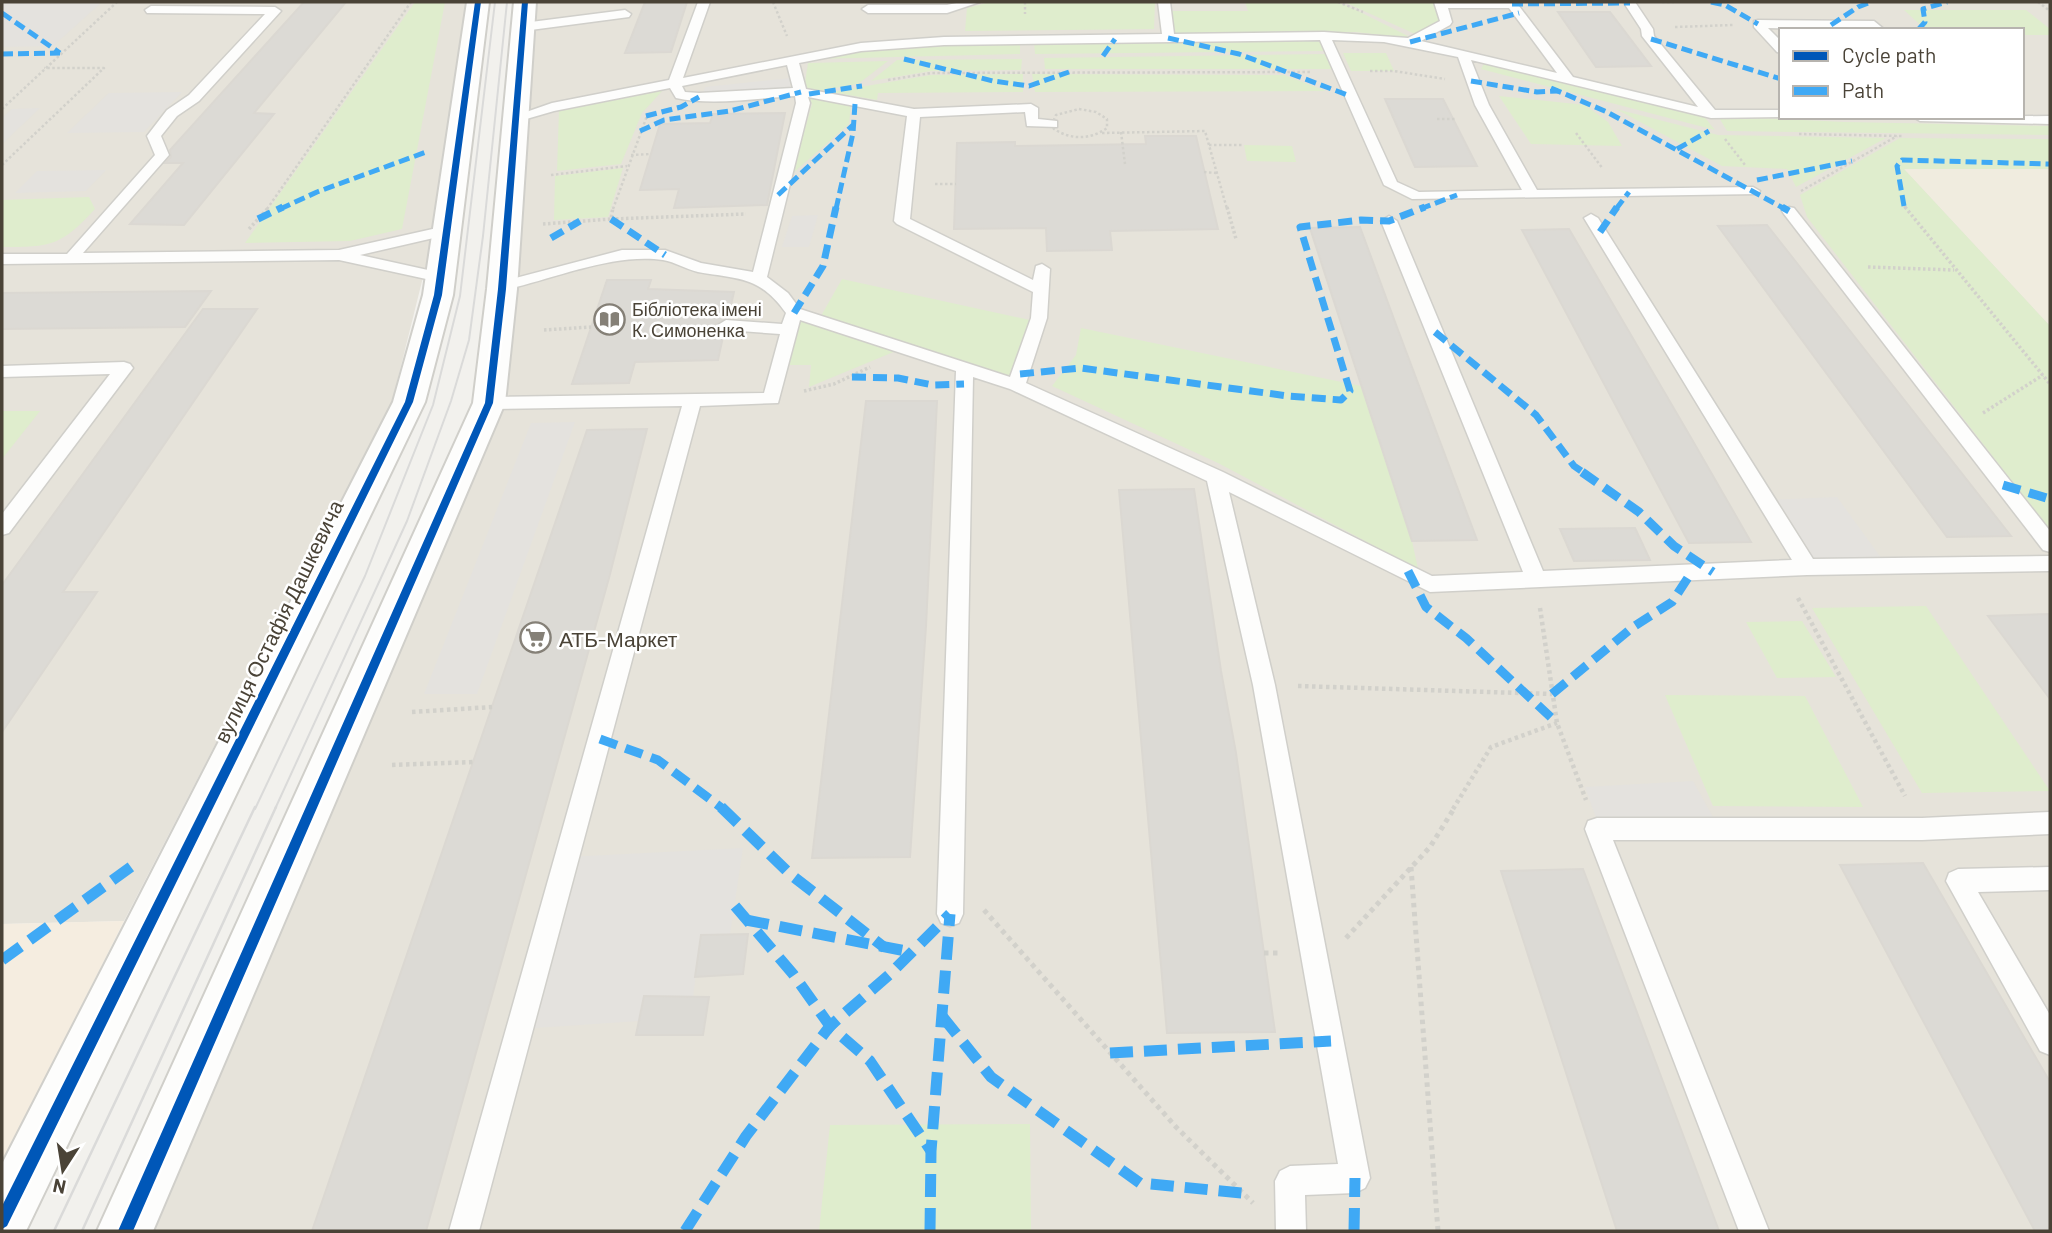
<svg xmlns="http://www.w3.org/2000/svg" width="2052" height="1233" font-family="Barlow,sans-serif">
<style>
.residential{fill:#e6e3da;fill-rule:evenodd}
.commercial{fill:#f5ede0}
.education{fill:#f0ecdf}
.green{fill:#dfedcd}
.parking{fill:#e4e2de}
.building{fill:#dcdad5;stroke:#dbd8d2;stroke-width:2}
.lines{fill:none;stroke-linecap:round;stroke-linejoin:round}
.service-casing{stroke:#d0cfca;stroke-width:3}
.tertiary-casing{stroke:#d0cfca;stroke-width:4}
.path-far3{stroke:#d2d1cb;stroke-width:2.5;stroke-dasharray:2.5 2.5;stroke-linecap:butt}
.path-far2{stroke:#d2d1cb;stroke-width:3.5;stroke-dasharray:2.5 2.5;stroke-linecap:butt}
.path-far1{stroke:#d2d1cb;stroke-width:4.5;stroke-dasharray:3.5 3.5;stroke-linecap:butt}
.path{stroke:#d2d1cb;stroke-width:5;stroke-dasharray:4.5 4.5;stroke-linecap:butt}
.service{fill:#fdfdfc;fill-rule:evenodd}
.tertiary{fill:#fdfdfc;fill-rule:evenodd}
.tram-far1{stroke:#dadad9;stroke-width:2}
.tram{stroke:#dadad9;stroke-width:2.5}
.quiet-far3{stroke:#3fa9f5;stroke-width:5;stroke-dasharray:11 5;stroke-linecap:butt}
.quiet-far2{stroke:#3fa9f5;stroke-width:7;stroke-dasharray:14 7;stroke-linecap:butt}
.quiet-far1{stroke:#3fa9f5;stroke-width:9;stroke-dasharray:18 9;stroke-linecap:butt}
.quiet{stroke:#3fa9f5;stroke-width:11;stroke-dasharray:23 11;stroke-linecap:butt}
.cycleway-casing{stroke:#fff;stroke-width:5}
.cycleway{fill:#0057b8;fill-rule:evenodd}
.labels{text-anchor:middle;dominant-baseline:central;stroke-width:5;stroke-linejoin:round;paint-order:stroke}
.far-poi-label{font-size:18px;fill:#4a4337;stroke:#fff;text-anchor:start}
.street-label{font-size:21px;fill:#4a4337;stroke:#fff}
.poi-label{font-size:21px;fill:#4a4337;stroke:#fff;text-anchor:start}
</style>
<rect width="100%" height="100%" fill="#f2f1ed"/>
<g class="residential">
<polygon points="2,2 468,2 427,261 392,402 124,921 2,924"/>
<path d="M 530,2 L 2050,2 L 2050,1231 L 125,1231 L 489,403 ZM 1781,30 L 2022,30 L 2022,117 L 1781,117 Z"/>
</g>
<polygon class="commercial" points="124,921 2,1163 2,924"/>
<polygon class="education" points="1903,168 2050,169 2050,326 1970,240"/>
<g class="green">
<polygon points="415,2 445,2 402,229 350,241 245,243"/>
<polygon points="990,2 1155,2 1154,29 965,31 967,8"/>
<polygon points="1245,2 1333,2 1346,5 1408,36 1406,38 1356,32 1174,35 1170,11 1248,11"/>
<polygon points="1344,2 1435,2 1441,21 1415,34"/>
<polygon points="1904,10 2026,10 2050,29 2050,35 2022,35 2022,30 1926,30"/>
<polygon points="1321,38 1325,51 1035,54 1034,42"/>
<path d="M 1020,42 L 1020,54 L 815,59 C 883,44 951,43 1020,42 Z"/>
<polygon points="1343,53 1386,53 1394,71 1351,71"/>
<polygon points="1325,54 1335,69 1045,69 1044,58"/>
<polygon points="1022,59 1021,70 931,71 871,81 897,60"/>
<polygon points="888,61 858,84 813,92 804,89 808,63"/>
<polygon points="1485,62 1702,114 1715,130 1481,69"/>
<polygon points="1023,74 1023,92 878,93 877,100 831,92 931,75"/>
<polygon points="1032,74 1284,75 1326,91 1035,92"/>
<polygon points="664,89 642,113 621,164 557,171 559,110"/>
<polygon points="806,96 851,105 849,124 792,174 812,104"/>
<polygon points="1499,96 1585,105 1608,122 1622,146 1531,144"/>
<polygon points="1616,109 1718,135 1886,138 1796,187 1787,169 1722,166"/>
<polygon points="1718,116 1844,122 2050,126 2050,135 1727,131"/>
<polygon points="1900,138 2050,139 2050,169 1904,169 2050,326 2050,530 1807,217 1800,195"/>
<polygon points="1244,145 1292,146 1296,162 1247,161"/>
<polygon points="623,168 608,217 554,220 555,176"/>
<path d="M 89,197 L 95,209 C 61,246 51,247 2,247 L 2,200 Z"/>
<polygon points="842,279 1030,320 1009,377 821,316"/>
<polygon points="799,318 896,351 809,387 811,365 788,365"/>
<polygon points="1081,328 1361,386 1412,541 1418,569 1218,463 1052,386 1076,355"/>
<polygon points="2,411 40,411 2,459"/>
<polygon points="1926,606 2050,791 1922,793 1812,608"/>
<polygon points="1802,621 1836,677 1777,678 1746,622"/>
<polygon points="1665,695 1805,696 1863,807 1713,806"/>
<polygon points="1030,1124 1031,1231 819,1231 830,1125"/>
</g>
<g class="parking">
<polygon points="2,2 102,2 53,46 2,47"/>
<polygon points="791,78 789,93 702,98 705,87"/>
<polygon points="182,92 144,132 67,133 109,93"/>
<polygon points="40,108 2,144 2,118 12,109"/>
<polygon points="106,170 86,191 15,193 37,171"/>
<polygon points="818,215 809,247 782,247 792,216"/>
<polygon points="575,422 477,694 424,694 531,423"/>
<polygon points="1837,497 1887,566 1807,567 1765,500"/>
<polygon points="1693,781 1719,828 1600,829 1585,787"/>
<polygon points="743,848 730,934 701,935 693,997 644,996 639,1021 520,1029 567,857"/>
</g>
<g class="building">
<polygon points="304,2 346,2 254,113 274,114 184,225 130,224 183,163 165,163 171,157 170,150"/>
<polygon points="645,2 687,2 671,52 625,53"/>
<polygon points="1558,12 1610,12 1651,66 1596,67"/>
<polygon points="1385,99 1443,99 1477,166 1415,167"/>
<polygon points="785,113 767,205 674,208 679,189 640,190 660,124 710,123 713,114"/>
<polygon points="1145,136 1196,136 1218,229 1110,231 1112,250 1047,251 1046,228 954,229 957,143 1015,142 1015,146 1146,144"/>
<polygon points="1767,225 1847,327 2011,536 1947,537 1718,226"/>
<polygon points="1360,227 1398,330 1477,540 1412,541 1310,228"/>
<polygon points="1569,229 1690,436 1751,542 1689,543 1522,230"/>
<polygon points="607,280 651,280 648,289 734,292 728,318 716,324 724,332 718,360 635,362 629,383 572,384"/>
<polygon points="211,291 185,327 2,329 2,293"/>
<polygon points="203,309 257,309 63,592 97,592 2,732 2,585"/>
<polygon points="866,401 937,401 926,626 910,857 812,858"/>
<polygon points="647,429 609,578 426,1231 312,1231 587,430"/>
<polygon points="1194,489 1221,671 1236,753 1275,1032 1167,1033 1119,490"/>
<polygon points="1635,528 1650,560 1574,561 1560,529"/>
<polygon points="2050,614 2050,699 1988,616"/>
<polygon points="1923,863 2050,1082 2050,1231 2035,1231 1840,865"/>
<polygon points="1583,869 1659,1071 1719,1231 1617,1231 1501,871"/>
<polygon points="748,934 743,974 695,977 701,935"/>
<polygon points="644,996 709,997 703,1035 636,1035"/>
</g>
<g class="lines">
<defs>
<g id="service">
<path d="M 698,2 L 710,2 L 683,78 L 861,43 L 944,37 L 1162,34 L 1158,2 L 1170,2 L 1174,34 L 1324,32 L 1408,38 L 1440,21 L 1434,2 L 1516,2 L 1573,77 L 1698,107 L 1642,36 L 1641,29 L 1624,3 L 1635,2 L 1653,29 L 1654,36 L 1715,110 L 1781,110 L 1781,117 L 1784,117 L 1711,118 L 1471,60 L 1489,105 L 1537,190 L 1753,187 L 1760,191 L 1758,194 L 1412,199 L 1384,185 L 1320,40 L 944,45 L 861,51 L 799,63 L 806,89 L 914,109 L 1031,104 L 1038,108 L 1038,119 L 1057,121 L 1057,127 L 1027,126 L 1025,112 L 920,117 L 910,219 L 1033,280 L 1036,266 L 1042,264 L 1050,269 L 1047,318 L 1026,383 L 1223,472 L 1432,576 L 1523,572 L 1381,221 L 1389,216 L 1397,221 L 1543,571 L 1792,560 L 1584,218 L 1591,214 L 1598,218 L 1813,559 L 2050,556 L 2050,571 L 1807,575 L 1430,592 L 1229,492 L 1275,685 L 1370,1178 L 1365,1188 L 1355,1193 L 1305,1195 L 1306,1231 L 1276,1231 L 1275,1181 L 1280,1171 L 1290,1166 L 1338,1164 L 1253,685 L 1207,481 L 1010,389 L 973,377 L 963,914 L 959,923 L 950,926 L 941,923 L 937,914 L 956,371 L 800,320 L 778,403 L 700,406 L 479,1231 L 449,1231 L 682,406 L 489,409 L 480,403 L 489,397 L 764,393 L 780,334 L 726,330 L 718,325 L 726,320 L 782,324 L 786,313 C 760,276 738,279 698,272 C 686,269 675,262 663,260 C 617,253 560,276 516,287 L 502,294 L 494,289 L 504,281 L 622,250 L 665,250 L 701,263 L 753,272 L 796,103 L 795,96 C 757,98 714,106 676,98 L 670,88 L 554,111 L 516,122 L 509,118 L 552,103 L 669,80 ZM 1448,8 L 1509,8 L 1557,73 L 1421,41 L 1450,25 L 1452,22 ZM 1332,40 L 1384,42 L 1458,57 L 1475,105 L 1522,190 L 1419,192 L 1397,182 ZM 787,65 L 793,88 L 699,93 L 685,92 L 682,86 ZM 808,97 L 907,116 L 894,221 L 897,224 L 1033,292 L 1031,318 L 1010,377 L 800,309 L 788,293 L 767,277 L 810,103 Z"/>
<polygon points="961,2 980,2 947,13 868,13 862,9 868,5 947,5"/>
<polygon points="151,6 275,7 281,11 199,101 177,116 161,136 169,155 83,253 339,250 446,226 451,228 454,231 451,234 360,255 446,274 448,277 446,280 440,282 339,260 2,264 2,254 67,254 155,155 147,136 167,110 189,95 265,14 147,13 145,10"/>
<polygon points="625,10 631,14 629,17 523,31 517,27 523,23"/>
<polygon points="1758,20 1874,21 1885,30 1768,28 1781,41 1781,53 1777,52 1754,27 1754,21"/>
<polygon points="2050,116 2050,124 1920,121 1913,117"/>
<polygon points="1789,207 1794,208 2050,531 2050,552 2043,550 1784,214 1782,211"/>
<polygon points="124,362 130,364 133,368 130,372 9,533 2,535 2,514 110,374 2,377 2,366"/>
<polygon points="2050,812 2050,834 1922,840 1613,840 1769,1231 1739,1231 1585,829 1588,821 1597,818 1922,818"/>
<polygon points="2050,867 2050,890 1978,892 2050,1015 2050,1055 2040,1051 1946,881 1949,873 1958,869"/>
</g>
<g id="tertiary">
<polygon points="467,2 489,2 453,295 425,402 26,1231 2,1231 2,1164 393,402 423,295"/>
<polygon points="514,2 536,2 517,289 505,403 153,1231 97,1231 473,403 487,289"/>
</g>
</defs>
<use href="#service" class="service-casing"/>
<use href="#tertiary" class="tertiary-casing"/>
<g class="path-far3">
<polyline points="773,2 787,36"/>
<polyline points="1025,2 1025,14"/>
<polyline points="1338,2 1363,12"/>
<polyline points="1662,2 1674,2"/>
<polyline points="2038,2 2050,11"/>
<polyline points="1675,27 1733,25"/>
<polyline points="1370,71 1394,71 1445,79"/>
<polyline points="888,80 931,73 1312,72"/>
<polyline points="2,109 117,2"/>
<path d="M 1079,109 L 1096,112 L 1107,119 L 1107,128 C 1090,140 1071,140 1054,129 L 1052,124 L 1056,115 Z"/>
<polyline points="1437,119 1457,119"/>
<polyline points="1121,132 1125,164"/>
<polyline points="1102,133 1205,131 1227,209"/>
<polyline points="1576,133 1603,169"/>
<polyline points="1799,134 1902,136"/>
<polyline points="1725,139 1745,165"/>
<polyline points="1209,145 1244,145"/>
<polyline points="631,155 651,154"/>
<polyline points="2,165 104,68 44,68"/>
<polyline points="1204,172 1216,173"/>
<polyline points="551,175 627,166"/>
<polyline points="935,184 956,184"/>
<polyline points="1801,191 1897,136"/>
<polyline points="1904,206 1907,209"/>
<polyline points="267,209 411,2"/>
<polyline points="613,209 648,113"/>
</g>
<g class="path-far2">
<polyline points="1227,207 1236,239"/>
<polyline points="1905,207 2050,384"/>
<polyline points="611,219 746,214"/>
<polyline points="543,224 611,219 613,207"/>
<polyline points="249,229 269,207"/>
<polyline points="1868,267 1954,270"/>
<polyline points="544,330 591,327"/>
<polyline points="804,391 834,384 870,367"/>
<polyline points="1983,413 2043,375"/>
</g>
<g class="path-far1">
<polyline points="1798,598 1905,796"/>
<polyline points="1540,608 1557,723 1586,800"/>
<polyline points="1298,686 1552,694"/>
<polyline points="412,712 492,707"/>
<polyline points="392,765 473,762"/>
<polyline points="1453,809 1491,747 1557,723"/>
</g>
<g class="path">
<polyline points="1411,867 1438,1231"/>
<polyline points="984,910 1176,1127 1253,1203"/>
<polyline points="1346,938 1430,847 1455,807"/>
<polyline points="1264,953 1281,953"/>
</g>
<use href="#service" class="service"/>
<use href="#tertiary" class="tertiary"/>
<g class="tram-far1">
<polyline points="255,809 365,576 433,405 460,296 495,2"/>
<polyline points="275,809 407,521 451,401 469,340 483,236 507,2"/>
</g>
<g class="tram">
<polyline points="54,1231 255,807"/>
<polyline points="82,1231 276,807"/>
</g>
<g class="quiet-far3">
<polyline points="1711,2 1725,5 1758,24"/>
<polyline points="1512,4 1630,3"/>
<polyline points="2,13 60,53"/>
<polyline points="1831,25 1858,7 1871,2"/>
<polyline points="1918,30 1925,22 1923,9 1947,2"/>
<polyline points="1168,38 1239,54 1350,96"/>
<polyline points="1651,39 1781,79"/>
<polyline points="1410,42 1519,13"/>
<polyline points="2,54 60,53"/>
<polyline points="1103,56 1115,39"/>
<polyline points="904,59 993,81 1029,86 1069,72"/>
<polyline points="1471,81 1537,92 1558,91"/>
<polyline points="1551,88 1607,112 1785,209"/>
<polyline points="809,94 862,86"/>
<polyline points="646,116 681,107 699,97"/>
<polyline points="640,131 664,120 730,111 801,92"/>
<polyline points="1677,149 1709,131"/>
<polyline points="1757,180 1852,161"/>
<polyline points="778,195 853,125"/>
<polyline points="1904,206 1897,166 1902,160 2050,164"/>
<polyline points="280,209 317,192 429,151"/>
<polyline points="836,209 853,133 855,104"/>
<polyline points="1420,209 1457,195"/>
<polyline points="1616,209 1629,192"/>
</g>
<g class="quiet-far2">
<polyline points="1782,207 1789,211"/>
<polyline points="258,219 283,207"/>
<polyline points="611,219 665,255"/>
<polyline points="1600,232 1617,207"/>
<polyline points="551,238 580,221"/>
<polyline points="794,313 823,266 836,207"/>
<polyline points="1435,332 1536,415 1574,466 1584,473"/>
<polyline points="1020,374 1081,368 1288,396 1341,400 1350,391 1300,227 1361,220 1389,221 1425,207"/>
<polyline points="852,377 898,378 933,385 964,384"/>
</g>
<g class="quiet-far1">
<polyline points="1582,472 1639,512 1674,546 1713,572"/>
<polyline points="2003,485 2050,499"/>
<polyline points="1408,571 1426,607 1466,638 1557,723"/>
<polyline points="1552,694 1633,627 1672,602 1691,573"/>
<polyline points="600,739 658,760 723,809"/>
</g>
<g class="quiet">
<polyline points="721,807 790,874 885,948"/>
<polyline points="735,906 793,974 830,1026 870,1061 931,1151"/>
<polyline points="746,920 911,952"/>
<polyline points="2,960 139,861"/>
<polyline points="942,1016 991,1077 1140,1183 1242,1193"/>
<polyline points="1110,1053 1331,1041"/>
<polyline points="685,1231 746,1136 830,1026 889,975 950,914"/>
<polyline points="930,1231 931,1151 950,914"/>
<polyline points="1354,1231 1355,1178"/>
</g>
<defs>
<g id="cycleway">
<polygon points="475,2 481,2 442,295 413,402 7,1226 2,1229 2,1206 405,402 434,295"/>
<polygon points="522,2 528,2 506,289 493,403 133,1231 118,1231 485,403 498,289"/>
</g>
</defs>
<use href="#cycleway" class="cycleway-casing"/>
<use href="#cycleway" class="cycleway"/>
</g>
<defs>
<symbol id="library-ring" viewBox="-11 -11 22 22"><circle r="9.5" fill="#fff" stroke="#858077" stroke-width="1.5"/><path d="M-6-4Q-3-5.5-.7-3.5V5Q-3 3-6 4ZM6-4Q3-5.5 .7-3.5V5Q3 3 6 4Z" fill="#858077"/></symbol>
<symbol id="supermarket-ring" viewBox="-11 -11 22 22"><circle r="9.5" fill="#fff" stroke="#858077" stroke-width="1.5"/><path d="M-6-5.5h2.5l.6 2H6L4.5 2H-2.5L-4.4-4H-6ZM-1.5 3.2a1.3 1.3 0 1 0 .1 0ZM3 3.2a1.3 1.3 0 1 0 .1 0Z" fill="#858077"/></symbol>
</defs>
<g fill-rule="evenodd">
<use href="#library-ring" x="592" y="302" width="35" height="35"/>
<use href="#supermarket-ring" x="518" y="620" width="35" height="35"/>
</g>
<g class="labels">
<g class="far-poi-label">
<text x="632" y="309">Бібліотека імені<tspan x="632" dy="21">К. Симоненка</tspan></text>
</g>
<g class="street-label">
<text transform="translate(278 621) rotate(-64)">вулиця Остафія Дашкевича</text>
</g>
<g class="poi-label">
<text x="559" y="638">АТБ-Маркет</text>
</g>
</g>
<rect width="2052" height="1233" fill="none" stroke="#4a4337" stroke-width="7"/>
<rect x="1779" y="28" width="245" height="91" fill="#ffffff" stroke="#b7b4af" stroke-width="2"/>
<rect x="1793" y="51" width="35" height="10" fill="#0057b8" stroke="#b7b4af" stroke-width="2"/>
<text x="1842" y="63" font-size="21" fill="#4a4337">Cycle path</text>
<rect x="1793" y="86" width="35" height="10" fill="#3fa9f5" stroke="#b7b4af" stroke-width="2"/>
<text x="1842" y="98" font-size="21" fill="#4a4337">Path</text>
<g transform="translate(63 1170) rotate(192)" stroke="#ffffff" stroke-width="5" paint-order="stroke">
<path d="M0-5L12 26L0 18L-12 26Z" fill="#4a4337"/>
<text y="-10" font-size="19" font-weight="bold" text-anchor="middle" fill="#4a4337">N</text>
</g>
</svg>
